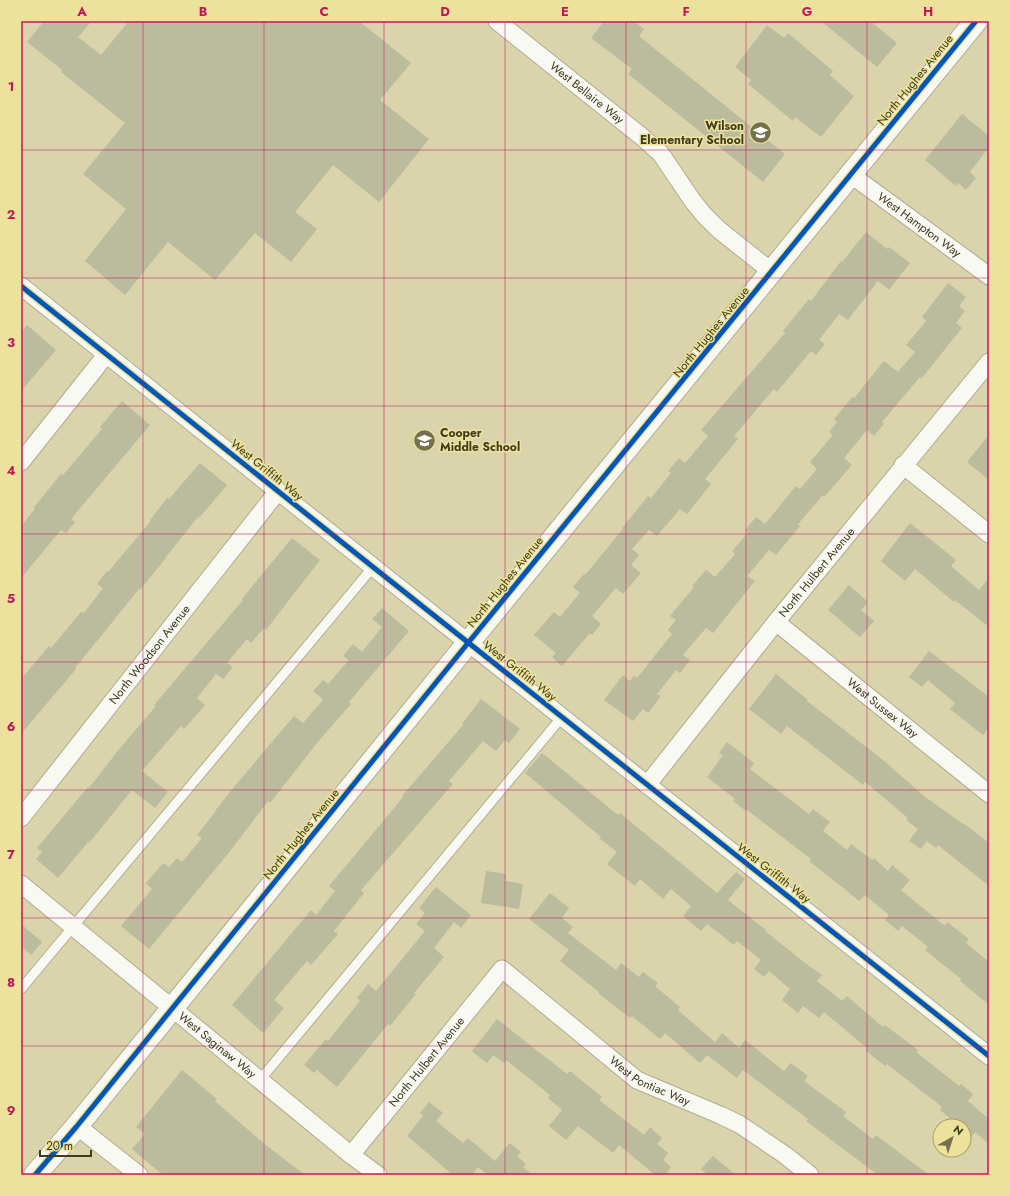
<svg xmlns="http://www.w3.org/2000/svg" width="1010" height="1196" font-family="Jost,sans-serif">
<style>
.building{fill:#bbbb9d}
.lines{fill:none;stroke-linecap:round;stroke-linejoin:round}
.lane-casing{stroke:#b1ac8e;stroke-width:11}
.street-casing{stroke:#b1ac8e;stroke-width:19}
.secondary-casing{stroke:#b1ac8e;stroke-width:24}
.lane{stroke:#f9f9f3;stroke-width:9}
.street{stroke:#f9f9f3;stroke-width:17}
.secondary{stroke:#f9f9f3;stroke-width:22}
.cycleway-casing{stroke:#ece29b;stroke-width:8}
.cycleway{stroke:#0057b8;stroke-width:5}
.grid{fill:none;stroke:#c2185b;stroke-width:1;stroke-opacity:0.55}
.labels{text-anchor:middle;dominant-baseline:central;stroke-width:3;stroke-linejoin:round;paint-order:stroke}
.street-label{font-size:12px;fill:#3f3b1d;stroke:#ece29b}
.poi-label{font-size:12px;font-weight:bold;fill:#3f3b1d;stroke:#ece29b;text-anchor:end}
.neatline{fill:none;stroke:#c2185b;stroke-width:1.5}
.grid-label{font-size:13px;text-anchor:middle;font-weight:bold;fill:#c2185b}
</style>
<rect width="100%" height="100%" fill="#dad4ad"/>
<g class="building">
<polygon points="44,21 92,21 78,37 101,55 129,21 359,21 411,63 380,100 429,139 379,202 333,165 295,212 317,229 291,262 255,233 215,280 168,242 125,295 85,261 126,209 83,174 125,123 61,72 62,70 27,42"/>
<polygon points="604,21 634,21 644,29 639,36 785,154 763,182 628,74 632,69 591,38"/>
<polygon points="821,21 870,21 897,43 877,67"/>
<polygon points="767,25 784,38 788,33 833,71 830,75 854,96 821,137 795,117 793,121 748,84 751,80 735,67"/>
<polygon points="962,114 989,136 989,147 970,172 976,178 966,190 958,183 956,186 925,160"/>
<polygon points="866,232 887,249 889,247 910,263 889,290 878,281 848,320 839,314 819,340 825,344 816,355 811,351 777,392 774,389 734,436 738,439 705,479 711,484 687,514 680,509 657,536 649,530 632,549 639,555 631,565 641,573 623,594 616,588 592,616 601,624 592,635 590,633 562,666 552,657 556,653 534,635 554,612 560,617 580,593 573,587 584,574 585,575 623,529 622,528 648,496 651,498 671,473 668,471 679,458 685,463 708,436 701,430 785,333 783,331 809,299 811,301 841,261 842,262"/>
<polygon points="948,283 966,297 959,306 965,311 956,323 962,328 921,379 920,377 882,422 884,424 874,436 867,430 844,458 852,465 824,497 823,495 798,524 800,526 776,555 769,550 747,576 755,581 713,633 706,628 683,655 690,660 680,673 676,670 657,694 661,696 648,713 643,709 633,721 604,700 623,675 630,681 634,676 637,678 672,634 668,630 676,620 670,616 694,587 692,586 706,570 715,577 735,554 732,551 748,533 745,530 756,517 765,524 796,486 800,489 817,469 810,462 833,435 829,432 837,422 834,419 852,397 854,398 884,361 898,372 915,352 906,345 926,321 922,317"/>
<polygon points="27,325 56,350 21,391 21,332"/>
<polygon points="122,401 150,425 71,519 75,522 66,533 61,530 21,578 21,526 35,509 34,507 61,474 63,475 102,429 100,427"/>
<polygon points="989,435 989,480 967,462"/>
<polygon points="200,463 227,485 199,518 198,517 165,558 166,558 140,590 139,589 75,668 76,669 21,734 21,679 49,646 51,648 81,612 84,613 103,588 97,584 107,571 108,572 151,521 150,520 167,498 169,499"/>
<polygon points="910,523 956,560 951,566 979,590 989,578 989,627 955,600 954,602 915,569 905,581 881,561"/>
<polygon points="292,538 320,560 266,630 264,628 251,643 247,639 227,663 233,667 223,679 216,674 197,698 205,705 184,729 181,726 142,771 168,792 155,808 132,790 89,843 88,842 58,878 36,859 42,852 37,848 88,787 89,788 120,748 156,706 154,705 243,600 242,599 263,573"/>
<polygon points="849,585 868,602 861,610 874,621 860,637 828,610"/>
<polygon points="382,608 409,631 349,702 351,704 321,738 270,803 268,801 231,850 149,949 121,926 152,889 146,883 163,863 169,867 177,858 182,862 202,838 197,835 216,811 215,811 234,787 294,716 303,723 323,700 313,691 323,680 328,684 349,660 343,656 353,644 362,652 382,627 372,619"/>
<polygon points="929,651 989,697 989,728 983,735 950,709 955,703 928,680 922,687 909,677"/>
<polygon points="776,674 808,700 807,701 883,760 924,796 963,824 963,823 989,843 989,886 938,845 936,848 927,841 921,849 909,841 918,829 906,820 908,818 865,782 863,785 787,726 781,734 749,709"/>
<polygon points="481,699 520,729 509,743 505,740 496,751 483,741 449,781 453,784 361,890 364,893 334,931 338,934 311,965 307,961 274,1000 284,1008 263,1033 232,1005 311,910 316,915 335,891 329,886 380,825 403,797 402,796 463,725 462,724"/>
<polygon points="727,742 754,763 750,769 809,814 813,809 830,822 823,831 847,850 851,844 872,860 874,858 888,871 892,865 910,880 901,890 945,926 947,922 969,939 966,943 989,962 989,1005 960,981 961,979 925,950 928,947 902,926 898,931 885,920 889,915 865,895 859,901 841,886 809,861 811,859 747,810 746,811 733,801 735,799 707,777 723,755 719,753"/>
<polygon points="542,753 618,815 620,813 717,893 736,872 745,879 728,900 766,930 765,931 809,966 822,975 817,981 842,1001 847,996 883,1027 885,1025 918,1050 916,1052 959,1086 961,1084 973,1094 968,1101 989,1119 989,1144 975,1132 964,1146 964,1126 948,1126 952,1120 940,1110 942,1107 887,1064 885,1066 865,1050 867,1048 824,1012 819,1018 803,1006 798,1013 782,1000 790,989 769,971 764,977 754,969 761,960 737,941 734,945 707,924 701,931 683,916 691,906 671,889 663,899 640,879 635,886 607,864 617,852 599,838 601,837 525,773"/>
<polygon points="486,871 506,874 505,881 523,884 519,909 481,903"/>
<polygon points="436,887 471,915 461,928 454,922 434,948 444,957 414,993 416,994 390,1026 388,1024 337,1087 317,1070 314,1073 304,1065 326,1039 328,1041 360,1001 357,998 368,984 376,991 425,931 416,924 425,913 419,908"/>
<polygon points="550,893 569,908 562,918 573,927 568,933 616,970 621,963 639,977 643,972 658,983 655,986 680,1007 678,1010 715,1042 722,1033 739,1048 745,1040 784,1071 791,1063 808,1076 804,1081 846,1112 843,1116 873,1139 876,1135 929,1175 878,1175 806,1121 808,1119 743,1070 737,1078 707,1055 700,1063 665,1033 660,1039 632,1016 630,1018 598,993 599,992 560,961 569,950 529,919"/>
<polygon points="21,924 42,942 31,955 21,946"/>
<polygon points="497,1019 567,1074 570,1071 602,1097 599,1100 644,1135 650,1127 662,1138 657,1144 668,1153 663,1160 671,1167 665,1175 655,1175 619,1145 613,1153 578,1126 566,1140 549,1126 562,1110 548,1098 550,1095 506,1060 504,1063 493,1055 487,1063 472,1051"/>
<polygon points="182,1070 217,1099 215,1101 267,1146 305,1175 163,1175 132,1149 145,1134 136,1127"/>
<polygon points="429,1102 443,1113 436,1121 463,1143 468,1138 495,1161 510,1143 521,1152 517,1156 526,1164 523,1167 532,1175 483,1175 485,1173 478,1167 472,1175 453,1175 407,1136 423,1116 420,1113"/>
<polygon points="713,1156 736,1175 708,1175 701,1169"/>
</g>
<g class="lines">
<defs>
<g id="lane">
<polyline points="21,989 373,567"/>
<polyline points="260,1080 562,717"/>
</g>
<g id="street">
<path id="s1" d="M 497,21 L 641,136 L 661,154 L 692,200 L 704,215 L 718,229 L 772,272"/>
<path id="s2" d="M 850,174 L 989,276"/>
<polyline points="21,286 373,567 989,1056"/>
<polyline points="21,462 106,355"/>
<polyline points="903,465 989,534"/>
<path id="s3" d="M 776,622 L 989,794"/>
<path id="s4" d="M 647,785 L 776,622 L 989,362"/>
<path id="s5" d="M 21,818 L 278,491"/>
<path id="s6" d="M 21,884 L 351,1155 L 378,1175"/>
<polyline points="77,1126 139,1175"/>
<path id="s7" d="M 351,1155 L 502,969 L 637,1080 L 720,1115 L 739,1124 L 785,1155 L 810,1175"/>
</g>
<polyline id="secondary" points="35,1175 77,1126 468,643 976,21"/>
</defs>
<use href="#lane" class="lane-casing"/>
<use href="#street" class="street-casing"/>
<use href="#secondary" class="secondary-casing"/>
<use href="#lane" class="lane"/>
<use href="#street" class="street"/>
<use href="#secondary" class="secondary"/>
<defs>
<g id="cycleway">
<polyline points="21,286 373,567 989,1056"/>
<polyline points="35,1175 77,1126 468,643 976,21"/>
</g>
</defs>
<use href="#cycleway" class="cycleway-casing"/>
<use href="#cycleway" class="cycleway"/>
</g>
<path class="grid" d="M 143,21 L 143,1175M 264,21 L 264,1175M 384,21 L 384,1175M 505,21 L 505,1175M 626,21 L 626,1175M 746,21 L 746,1175M 867,21 L 867,1175M 21,150 L 989,150M 21,278 L 989,278M 21,406 L 989,406M 21,534 L 989,534M 21,662 L 989,662M 21,790 L 989,790M 21,918 L 989,918M 21,1046 L 989,1046"/>
<defs>
<symbol id="school-disc" viewBox="-11 -11 22 22"><circle r="9.5" fill="#75714f" stroke="#ece29b"/><path d="M0-5L7-2L0 1L-7-2ZM-4 1L0 2.5L4 1V4Q0 6-4 4Z" fill="#fff"/></symbol>
</defs>
<g fill-rule="evenodd">
<use href="#school-disc" x="748" y="120" width="25" height="25"/>
<use href="#school-disc" x="412" y="428" width="25" height="25"/>
</g>
<g class="labels">
<g class="street-label">
<text transform="translate(915 80) rotate(-51)">North Hughes Avenue</text>
<text stroke="none"><textPath href="#s1" startOffset="115">West Bellaire Way</textPath></text>
<text stroke="none"><textPath href="#s2" startOffset="86">West Hampton Way</textPath></text>
<text transform="translate(711 332) rotate(-51)">North Hughes Avenue</text>
<text transform="translate(267 470) rotate(39)">West Griffith Way</text>
<text stroke="none"><textPath href="#s4" startOffset="272">North Hulbert Avenue</textPath></text>
<text transform="translate(505 582) rotate(-51)">North Hughes Avenue</text>
<text stroke="none"><textPath href="#s5" startOffset="208">North Woodson Avenue</textPath></text>
<text transform="translate(520 671) rotate(38)">West Griffith Way</text>
<text stroke="none"><textPath href="#s3" startOffset="137">West Sussex Way</textPath></text>
<text transform="translate(301 834) rotate(-51)">North Hughes Avenue</text>
<text transform="translate(774 873) rotate(38)">West Griffith Way</text>
<text stroke="none"><textPath href="#s6" startOffset="254">West Saginaw Way</textPath></text>
<text stroke="none"><textPath href="#s7" startOffset="120">North Hulbert Avenue</textPath></text>
<text stroke="none"><textPath href="#s7" startOffset="426">West Pontiac Way</textPath></text>
</g>
<g class="poi-label">
<text x="744" y="126">Wilson<tspan x="744" dy="14">Elementary School</tspan></text>
<text x="440" y="433" text-anchor="start">Cooper<tspan x="440" dy="14">Middle School</tspan></text>
</g>
</g>
<rect width="1010" height="1196" fill="none" stroke="#ece29b" stroke-width="44"/>
<g transform="translate(952 1138) rotate(39)"><circle r="19" fill="#ece29b" stroke="#a79f69"/>
<path d="M0-3L7 15L0 10L-7 15Z" fill="#75714f"/>
<text y="-6" font-size="11" font-weight="bold" text-anchor="middle" fill="#3f3b1d">N</text>
</g>
<path d="M40 1150v6h51v-6" fill="none" stroke="#3f3b1d" stroke-width="2"/>
<text x="46" y="1150" font-size="12" fill="#3f3b1d" stroke="#ece29b" stroke-width="3" paint-order="stroke">20 m</text>
<rect x="22" y="22" width="966" height="1152" class="neatline"/>
<g class="grid-label">
<text x="82" y="16">A</text>
<text x="203" y="16">B</text>
<text x="324" y="16">C</text>
<text x="445" y="16">D</text>
<text x="565" y="16">E</text>
<text x="686" y="16">F</text>
<text x="807" y="16">G</text>
<text x="928" y="16">H</text>
<text x="11" y="91">1</text>
<text x="11" y="219">2</text>
<text x="11" y="347">3</text>
<text x="11" y="475">4</text>
<text x="11" y="603">5</text>
<text x="11" y="731">6</text>
<text x="11" y="859">7</text>
<text x="11" y="987">8</text>
<text x="11" y="1115">9</text>
</g>
</svg>
